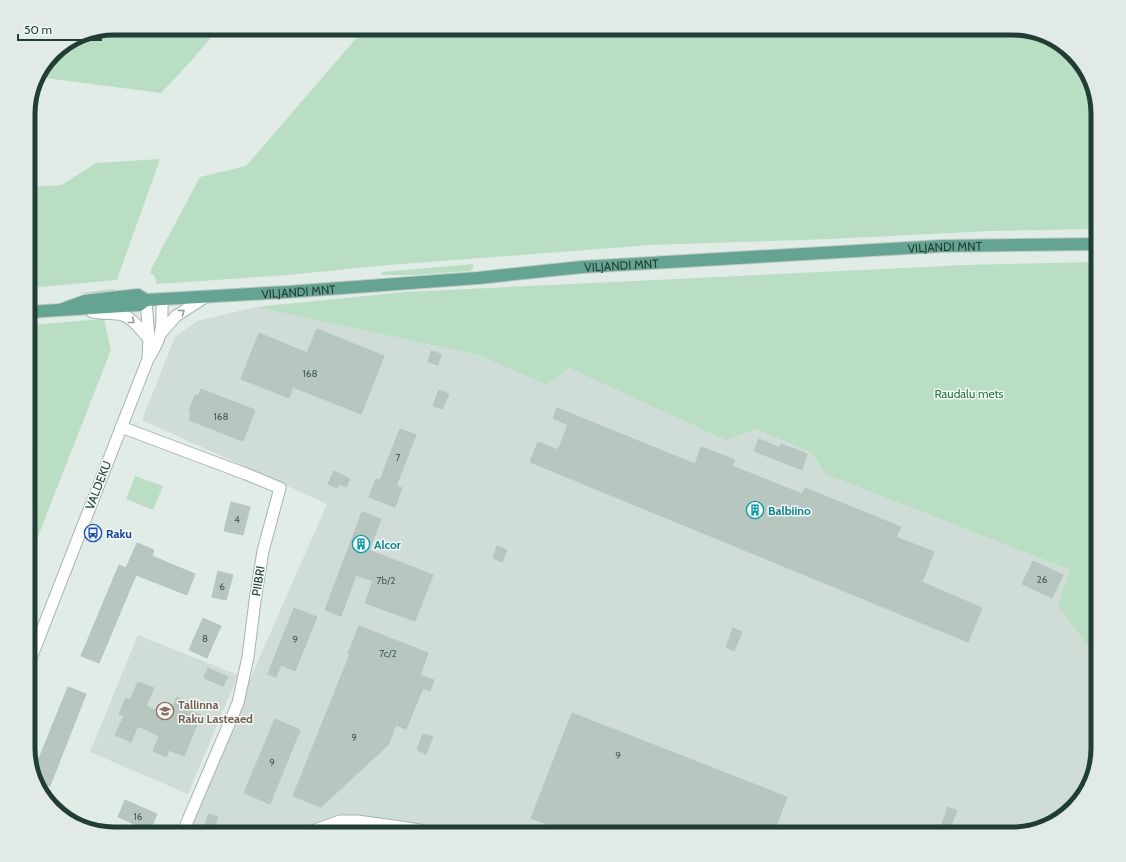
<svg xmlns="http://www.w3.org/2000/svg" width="1126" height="862" font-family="Cabin,sans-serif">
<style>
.built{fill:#d0dcd6}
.green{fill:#badec3}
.building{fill:#b7c7c0;stroke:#b4c6be}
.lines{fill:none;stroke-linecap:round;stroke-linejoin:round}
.minor-casing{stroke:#a4b4ae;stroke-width:13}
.major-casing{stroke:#c1c9c7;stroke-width:14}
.minor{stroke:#fff;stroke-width:11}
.major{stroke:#65a392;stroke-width:12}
.oneway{stroke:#909e9a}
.labels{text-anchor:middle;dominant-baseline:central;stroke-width:3;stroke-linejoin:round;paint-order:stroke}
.number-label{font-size:10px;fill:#466058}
.street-label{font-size:12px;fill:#213e36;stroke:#f2f9f5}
.park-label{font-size:12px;fill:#2a7547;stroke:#f2f9f5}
.culture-label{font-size:12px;font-weight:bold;fill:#0d838f;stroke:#f2f9f5;text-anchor:start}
.transit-label{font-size:12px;font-weight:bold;fill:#164399;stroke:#f2f9f5;text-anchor:start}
.education-label{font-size:12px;font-weight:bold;fill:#785e54;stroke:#f2f9f5;text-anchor:start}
.rim{fill:none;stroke:#213e36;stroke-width:5}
</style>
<rect width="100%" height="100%" fill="#e2ece7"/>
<g class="built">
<polygon points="256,307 478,355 547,385 569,368 726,439 755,429 811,452 825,474 1070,570 1092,651 1098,653 1098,748 1080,800 1050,825 1012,834 182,834 327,504 142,420 175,337 197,321"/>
<polygon points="138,635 238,675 188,794 90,752"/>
</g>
<g class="green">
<polygon points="114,28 219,28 192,60 161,93 37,77 57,50 81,34"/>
<polygon points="365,28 1012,28 1064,46 1089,76 1098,114 1098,229 991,231 830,239 651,245 389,265 287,275 157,284 154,275 150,274 152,267 200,177 246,166"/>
<polygon points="160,159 117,280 28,288 28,187 62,185 96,163"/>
<polygon points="1098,262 1098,653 1092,651 1058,606 1070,570 825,474 811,452 755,429 726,440 569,368 547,385 478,355 256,307 405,292 965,265"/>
<polygon points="473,264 473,268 470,271 414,275 381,275 382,272"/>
<polygon points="113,289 116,291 99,294 78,293"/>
<polygon points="104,319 111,350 28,562 28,325"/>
<polygon points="135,476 163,486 153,510 126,499"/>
</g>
<g class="building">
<polygon points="317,329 384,356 361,414 293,387 289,398 241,379 259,333 307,353"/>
<polygon points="431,351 441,354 438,365 428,362"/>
<polygon points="201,389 255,410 243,441 189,420 191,412 189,411 195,395 198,396"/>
<polygon points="439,390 449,394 442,409 433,406"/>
<polygon points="557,408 695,464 701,447 735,460 732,466 802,494 805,488 901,527 896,537 934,552 922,582 982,608 968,642 530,462 538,442 558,450 568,425 553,418"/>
<polygon points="400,429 416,435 396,486 402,488 395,507 369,497 376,479 380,480"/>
<polygon points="759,439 780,448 781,444 807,454 802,470 754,451"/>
<polygon points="334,471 350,479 346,487 339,484 337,488 328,484"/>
<polygon points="231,502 250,507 243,535 224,531"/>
<polygon points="362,512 381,519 369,550 433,575 415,621 365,603 373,581 356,575 341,616 325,610"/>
<polygon points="137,543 154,550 152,556 195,574 187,595 136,575 99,663 81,656 119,565 126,568"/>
<polygon points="497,546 507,550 502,562 493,558"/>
<polygon points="1033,561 1063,575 1052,598 1022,584"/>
<polygon points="218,571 233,575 226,600 212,597"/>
<polygon points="294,608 317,617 295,671 281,665 276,677 268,674"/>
<polygon points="203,618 221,626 207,658 189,650"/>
<polygon points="359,626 428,653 420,675 434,680 430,691 423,688 406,729 396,725 388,745 321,807 293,796 350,654 348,654"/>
<polygon points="733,628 742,632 734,651 726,647"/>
<polygon points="208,668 228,677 223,686 204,678"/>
<polygon points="138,682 154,688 146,706 169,716 177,697 189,703 186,709 201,715 184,756 169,750 166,757 153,751 159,736 138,726 131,742 115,735 124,716 119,714 126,698 130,700"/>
<polygon points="68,687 86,694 50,786 35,780 33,773"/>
<polygon points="572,713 787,797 773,834 571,834 531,818"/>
<polygon points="275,719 300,730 270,804 244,793"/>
<polygon points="423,734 433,737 426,754 417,750"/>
<polygon points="125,800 157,814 150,831 118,817"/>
<polygon points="948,807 957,811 949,830 941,826"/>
<polygon points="209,814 218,817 212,832 203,829"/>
</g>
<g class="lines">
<defs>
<g id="minor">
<path d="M 92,312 C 100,314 109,313 118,314 C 132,316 140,329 149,339"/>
<polyline points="161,333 176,316 207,296"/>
<path d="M 148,359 C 164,335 162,326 162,299"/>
<polyline points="121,427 246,474 280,488 263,551 255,601 248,657 238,703 182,834"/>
<polyline points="28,666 148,359 149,339 146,300"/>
<polyline points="304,834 340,821 357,821 401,827 419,830 431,834"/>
</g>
<g id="major">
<path id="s1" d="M 63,309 L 85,301 L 119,297 L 138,295 L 146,300 L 287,292 L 478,278 L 582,267 L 942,246 L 1098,244"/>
<polyline points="28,312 139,305 146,300"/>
</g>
</defs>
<use href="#minor" class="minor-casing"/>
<use href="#major" class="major-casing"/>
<use href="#minor" class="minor"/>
<use href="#major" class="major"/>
</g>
<defs><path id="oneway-chevron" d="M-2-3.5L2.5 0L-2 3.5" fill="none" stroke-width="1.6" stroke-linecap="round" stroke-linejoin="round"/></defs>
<g class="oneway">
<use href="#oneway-chevron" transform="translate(182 312) rotate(-36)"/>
<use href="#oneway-chevron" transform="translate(132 321) rotate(39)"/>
</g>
<defs>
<symbol id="building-ring" viewBox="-11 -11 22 22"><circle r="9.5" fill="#f2f9f5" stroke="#0f9aa8" stroke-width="1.5"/><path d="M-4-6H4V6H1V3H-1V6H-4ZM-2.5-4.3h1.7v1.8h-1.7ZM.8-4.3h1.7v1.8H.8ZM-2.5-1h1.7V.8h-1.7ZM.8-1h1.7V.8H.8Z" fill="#0f9aa8"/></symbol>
<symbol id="bus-ring" viewBox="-11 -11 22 22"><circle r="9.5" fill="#f2f9f5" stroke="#1a4fb4" stroke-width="1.5"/><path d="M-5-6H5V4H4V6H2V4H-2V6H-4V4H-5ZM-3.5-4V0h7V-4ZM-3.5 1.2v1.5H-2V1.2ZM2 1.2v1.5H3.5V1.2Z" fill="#1a4fb4"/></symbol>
<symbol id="school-ring" viewBox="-11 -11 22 22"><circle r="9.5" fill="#f2f9f5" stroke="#8d6e63" stroke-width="1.5"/><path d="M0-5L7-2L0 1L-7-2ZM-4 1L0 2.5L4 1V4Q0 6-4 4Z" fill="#8d6e63"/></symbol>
</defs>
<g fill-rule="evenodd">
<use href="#building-ring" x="745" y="500" width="20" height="20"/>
<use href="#bus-ring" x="83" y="523" width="20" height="20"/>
<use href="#building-ring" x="351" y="534" width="20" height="20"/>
<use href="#school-ring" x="155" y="701" width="20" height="20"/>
</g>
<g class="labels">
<g class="number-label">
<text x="310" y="373">168</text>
<text x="221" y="416">168</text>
<text x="398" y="457">7</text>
<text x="237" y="519">4</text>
<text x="1042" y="579">26</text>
<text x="386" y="580">7b/2</text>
<text x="222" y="586">6</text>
<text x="205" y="638">8</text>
<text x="295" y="639">9</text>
<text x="388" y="653">7c/2</text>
<text x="354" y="737">9</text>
<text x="618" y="755">9</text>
<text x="272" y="762">9</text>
<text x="138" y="816">16</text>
</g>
<g class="street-label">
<text stroke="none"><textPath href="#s1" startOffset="887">VILJANDI MNT</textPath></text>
<text stroke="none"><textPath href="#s1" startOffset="563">VILJANDI MNT</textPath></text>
<text stroke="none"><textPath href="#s1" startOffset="239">VILJANDI MNT</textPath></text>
<text transform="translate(98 485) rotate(-69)">VALDEKU</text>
<text transform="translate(258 581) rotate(-81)">PIIBRI</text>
</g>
<g class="park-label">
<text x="969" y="393">Raudalu mets</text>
</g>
<g class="culture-label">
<text x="768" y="510">Balbiino</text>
<text x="374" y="544">Alcor</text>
</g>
<g class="transit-label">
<text x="106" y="533">Raku</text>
</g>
<g class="education-label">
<text x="178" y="704">Tallinna<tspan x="178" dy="14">Raku Lasteaed</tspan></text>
</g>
</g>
<path d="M0 0H1126V862H0ZM114 35H1012A79 79 0 0 1 1091 114V748A79 79 0 0 1 1012 827H114A79 79 0 0 1 35 748V114A79 79 0 0 1 114 35Z" fill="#e1eae6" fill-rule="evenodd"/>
<path class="rim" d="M114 35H1012A79 79 0 0 1 1091 114V748A79 79 0 0 1 1012 827H114A79 79 0 0 1 35 748V114A79 79 0 0 1 114 35Z"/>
<path d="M18 34v6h83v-6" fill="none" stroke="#213e36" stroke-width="2"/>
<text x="24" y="34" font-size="12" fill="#213e36" stroke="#f2f9f5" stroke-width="3" paint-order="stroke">50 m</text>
</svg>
